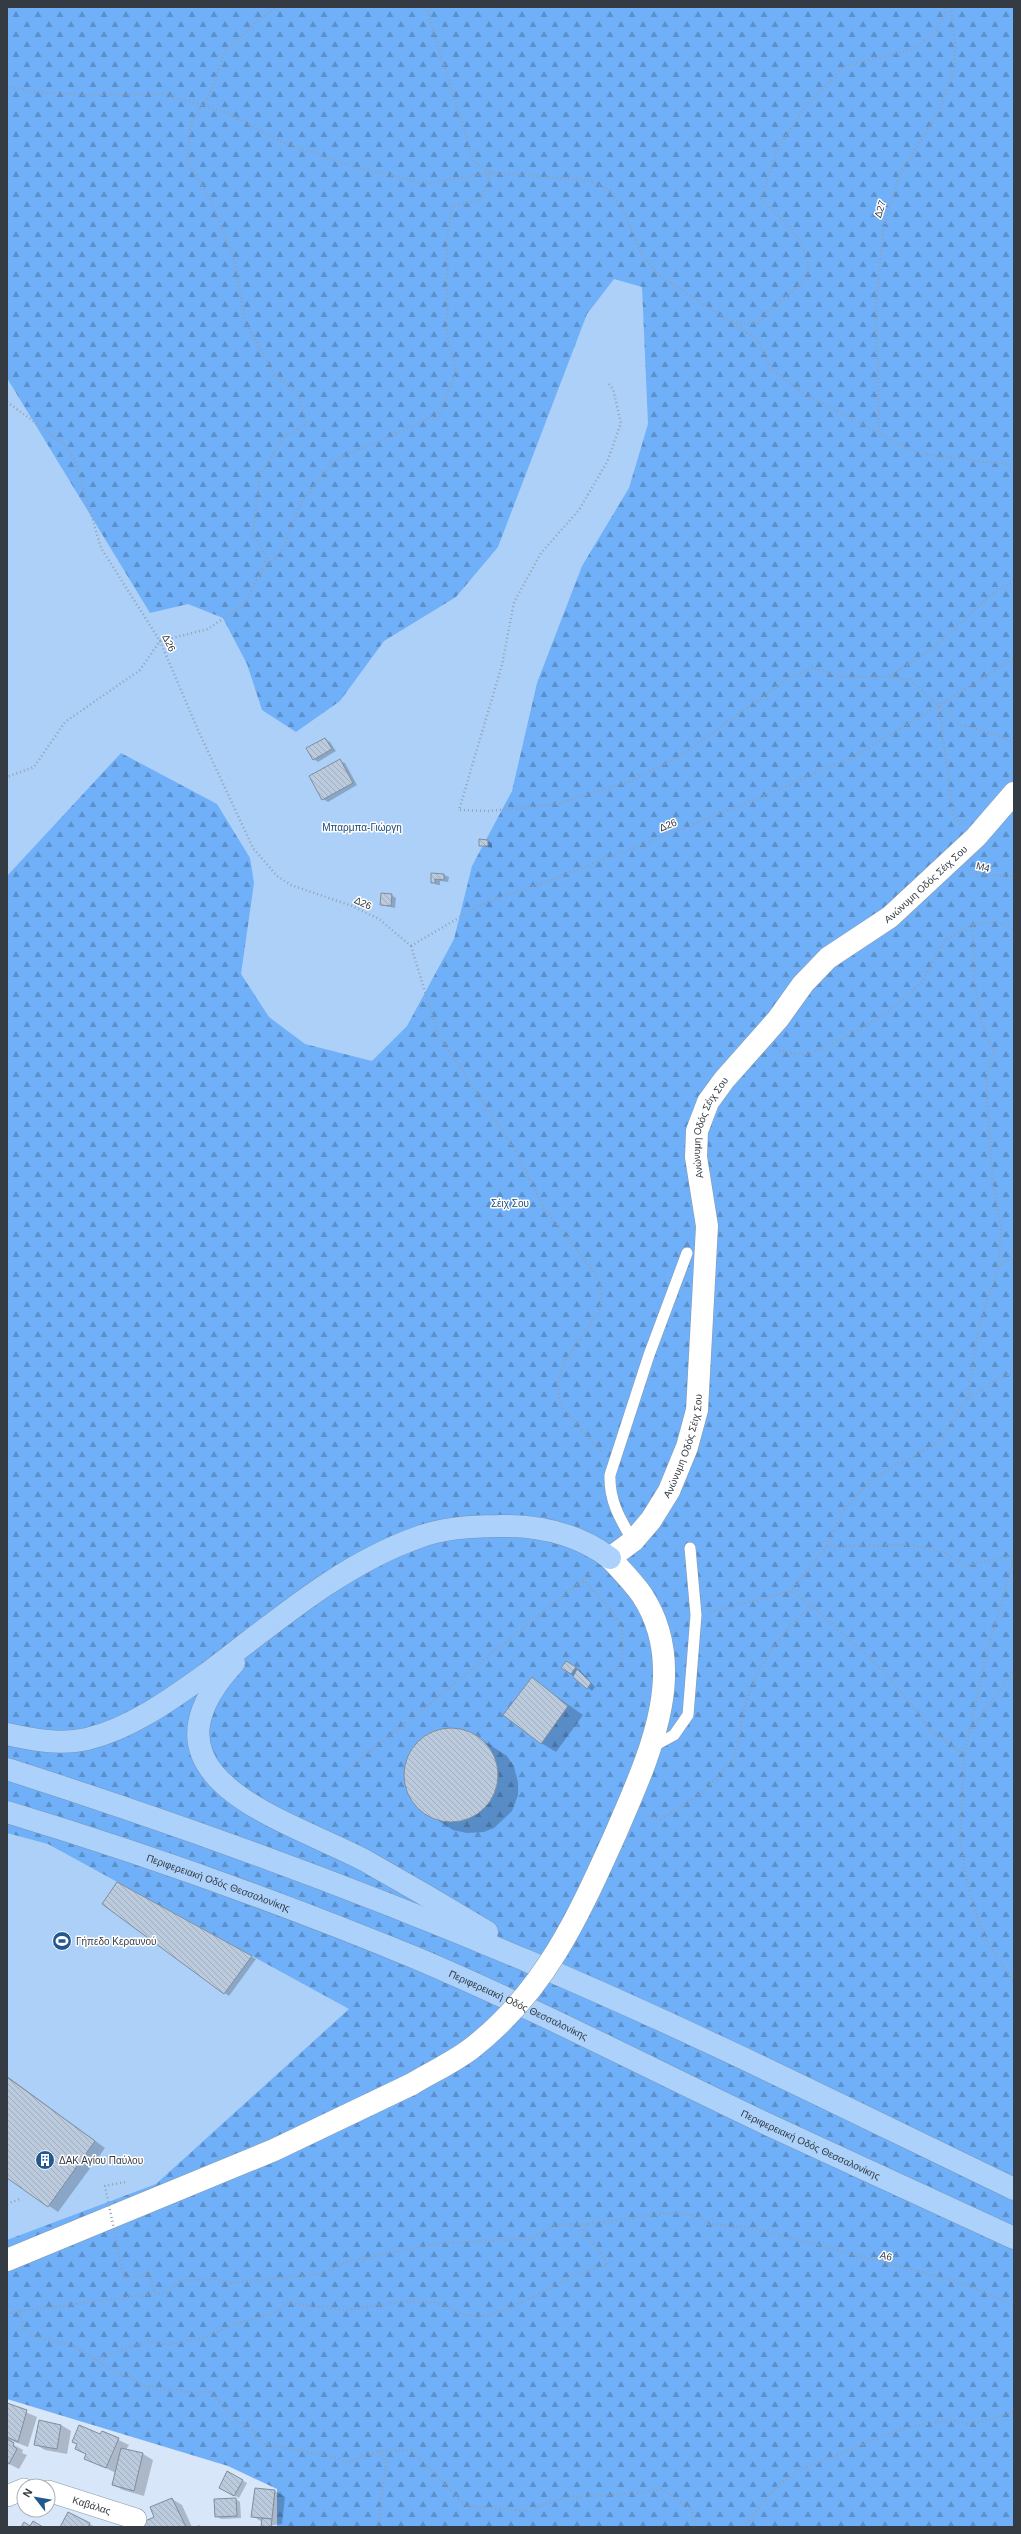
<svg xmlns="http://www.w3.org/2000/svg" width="1021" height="2534" font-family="Helvetica,sans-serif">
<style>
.forest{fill:url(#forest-firs)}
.green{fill:#add0f8}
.shadow{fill:#0003}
.building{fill:url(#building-back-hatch);stroke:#7f8e9e}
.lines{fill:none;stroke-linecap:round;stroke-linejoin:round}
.service-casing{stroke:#8998a9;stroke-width:12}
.minor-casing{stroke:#8998a9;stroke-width:22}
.tertiary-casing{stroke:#8998a9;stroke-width:23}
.secondary-casing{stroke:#8998a9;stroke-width:23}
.trunk-casing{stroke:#7595bb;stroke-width:23}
.path{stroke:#95a1af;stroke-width:2.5;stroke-dasharray:1 3;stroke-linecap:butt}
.service{stroke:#fff;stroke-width:11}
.minor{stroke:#fff;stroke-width:21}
.tertiary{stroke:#fff;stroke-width:22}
.secondary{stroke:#fff;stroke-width:22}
.trunk{stroke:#acd2fc;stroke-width:22}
.secondary-bridge-casing{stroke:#8998a9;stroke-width:23;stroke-linecap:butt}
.path-bridge{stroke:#95a1af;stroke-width:2.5;stroke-dasharray:1 3;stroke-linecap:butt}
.secondary-bridge{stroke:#fff;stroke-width:22}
.labels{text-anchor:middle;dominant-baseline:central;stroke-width:3;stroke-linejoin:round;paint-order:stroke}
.street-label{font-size:10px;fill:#353b42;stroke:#fff}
.park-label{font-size:10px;fill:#1b4877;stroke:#fff}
.poi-label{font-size:10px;fill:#353b42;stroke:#fff;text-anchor:start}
</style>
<defs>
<pattern id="forest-firs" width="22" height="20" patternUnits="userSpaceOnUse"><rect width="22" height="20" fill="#6fb0f9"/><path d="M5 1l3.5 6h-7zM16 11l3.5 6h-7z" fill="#5c90cb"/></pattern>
<pattern id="building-back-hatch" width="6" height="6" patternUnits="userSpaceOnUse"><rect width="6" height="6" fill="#bbcadc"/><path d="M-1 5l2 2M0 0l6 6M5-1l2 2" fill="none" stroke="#a1aebe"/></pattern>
</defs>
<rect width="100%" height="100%" fill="#d7e6f9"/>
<polygon class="forest" points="7,7 1014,7 1014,2527 277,2527 277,2489 228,2466 7,2399"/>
<g class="green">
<polygon points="614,279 642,287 648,424 629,488 582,566 537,683 512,791 472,866 454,939 407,1026 372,1061 305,1044 269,1017 241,974 254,883 250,858 217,804 121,753 7,876 7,378 150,613 188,604 223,618 247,664 262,710 296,732 340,701 384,641 456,597 498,547 587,314"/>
<polygon points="7,1833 48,1844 349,2009 156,2184 7,2240"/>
</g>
<g class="shadow">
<polygon points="325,739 330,742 336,751 318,762 314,759"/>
<polygon points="340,761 345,763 357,785 328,802 323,799"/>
<polygon points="488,841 492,843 492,848 480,845"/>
<polygon points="432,874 444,875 449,877 448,882 440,881 440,885 437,885 432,882"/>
<polygon points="391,895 396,898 395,908 381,905"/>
<polygon points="566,1662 580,1670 595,1687 592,1691 563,1668"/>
<polygon points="532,1679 583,1715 556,1752 541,1743"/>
<polygon points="447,1729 463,1730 473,1734 507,1756 514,1767 518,1782 518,1795 512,1811 494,1828 484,1832 467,1833 453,1830 419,1808 410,1797 405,1772 409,1756 417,1744 430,1734"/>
<polygon points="118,1884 256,1959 229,1996 103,1904"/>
<polygon points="7,2076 105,2148 58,2212 7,2177"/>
<polygon points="7,2404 37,2417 28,2447 7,2439"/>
<polygon points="40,2422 61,2425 71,2431 67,2454 45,2450 35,2444"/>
<polygon points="102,2432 129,2445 126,2450 143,2454 153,2460 144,2496 123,2490 113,2485 116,2473 85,2458 87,2455 77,2449 101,2436"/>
<polygon points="7,2441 23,2450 22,2453 27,2455 19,2469 7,2463"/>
<polygon points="228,2473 247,2483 239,2498 220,2488"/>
<polygon points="256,2489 275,2491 285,2497 282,2524 262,2527 262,2522 253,2516"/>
<polygon points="172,2499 182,2505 192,2527 143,2527 155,2518"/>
<polygon points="236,2499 240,2502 241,2518 221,2519 216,2516"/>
<polygon points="68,2513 90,2524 95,2527 61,2527"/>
<polygon points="199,2525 203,2527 195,2527"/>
</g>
<g class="building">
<polygon points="325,738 332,749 313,760 306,748"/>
<polygon points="340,759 353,783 322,800 309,776"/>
<polygon points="479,839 488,840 488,846 479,846"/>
<polygon points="431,873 444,874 444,880 435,879 435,883 431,883"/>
<polygon points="381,893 392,894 391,906 380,905"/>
<polygon points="566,1661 576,1667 571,1674 561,1668"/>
<polygon points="577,1669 591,1683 587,1689 573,1677"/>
<polygon points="532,1677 568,1706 541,1744 503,1715"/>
<circle cx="451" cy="1775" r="47"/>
<polygon points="117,1882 252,1956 224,1994 102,1904"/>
<polygon points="7,2077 95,2141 48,2207 7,2178"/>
<polygon points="7,2403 27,2410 18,2442 7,2437"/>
<polygon points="39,2420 61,2425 57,2449 34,2445"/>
<polygon points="79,2425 100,2434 102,2431 119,2438 106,2468 84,2459 86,2454 75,2449 77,2444 72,2442"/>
<polygon points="7,2439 14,2443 13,2446 17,2449 9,2464 7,2463"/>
<polygon points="121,2448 143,2453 134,2491 112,2485"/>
<polygon points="227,2471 243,2480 234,2496 219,2488"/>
<polygon points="255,2488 275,2490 272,2519 251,2517"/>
<polygon points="172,2498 186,2527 142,2527 141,2523 154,2517 150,2507"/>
<polygon points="236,2498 237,2516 215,2517 214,2499"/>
<polygon points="68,2512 90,2523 88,2527 60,2527"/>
<polygon points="262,2518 272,2519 271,2527 261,2527"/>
<polygon points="33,2521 43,2527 21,2527 24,2522 30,2526"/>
</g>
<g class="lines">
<defs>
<g id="service">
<path d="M 633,1541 C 620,1519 609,1501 610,1475 L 649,1355 L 687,1253"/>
<polyline points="652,1747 674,1735 688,1715 696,1615 690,1548"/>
</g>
<g id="minor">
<path id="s1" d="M 48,2491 L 136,2519"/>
<polyline points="7,2496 24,2489"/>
</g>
<g id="tertiary">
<path id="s2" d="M 610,1558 L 633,1541 L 651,1520 L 669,1491 L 687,1447 L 697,1410 L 707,1226 L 696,1157 L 697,1131 L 708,1102 L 724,1080 L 778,1019 L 803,984 L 828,958 L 890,917 L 976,837 L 1014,793"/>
</g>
<g id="secondary">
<path d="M 610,1558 C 621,1570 633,1582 642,1595 C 692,1671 646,1762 615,1835"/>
<polyline points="7,2260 274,2150 412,2084"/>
</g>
<g id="trunk">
<path d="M 234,1663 C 128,1778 284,1818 364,1860 C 405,1883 446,1907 487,1932"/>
<path d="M 7,1734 C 33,1740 61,1745 87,1739 C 130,1729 170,1700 205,1675 C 272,1625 339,1565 419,1537 C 443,1528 474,1526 499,1526 C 539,1525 578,1534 610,1558"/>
<path d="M 7,1769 C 185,1826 360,1890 532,1963 C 695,2032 854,2112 1014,2189"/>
<path id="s3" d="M 7,1812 C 146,1854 282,1903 416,1958 C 536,2009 651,2069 769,2125 C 850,2163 932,2200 1014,2238"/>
</g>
</defs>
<use href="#service" class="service-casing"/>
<use href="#minor" class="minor-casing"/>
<use href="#tertiary" class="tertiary-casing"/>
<use href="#secondary" class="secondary-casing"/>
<use href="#trunk" class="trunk-casing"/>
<g class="path">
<polyline points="426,7 474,162 491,173 588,180 610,190 623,210 642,256 659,275 758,340 771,369 805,394 916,453 1014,465"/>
<polyline points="7,86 32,92 89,95 164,94 228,113 280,141 354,167 425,183 491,173 481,200 452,206 447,242 447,337 457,372 438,415 335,460 301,502 282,551 259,575 245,603 208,629 160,641 140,670 65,722 34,767 7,777"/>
<path d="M 732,323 L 756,323 L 808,277 C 809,239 786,224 761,199 L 777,150 L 806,105 L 845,66 L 914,49 L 936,32 L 947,7"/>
<polyline points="609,384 613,389 621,423 607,462 579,510 541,553 514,602 502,665 459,810 488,811 557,804 628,782 680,756 786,680 812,668 843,677 889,677 910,680 961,725 997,735 1014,743"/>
<polyline points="7,402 51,434 66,447 75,460 101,548 160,641 198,730 253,848 277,876 291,885 352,906 379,919 411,946"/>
<polyline points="879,431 876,301 884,225 900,173 937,115 954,72 955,45 951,7"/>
<polyline points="260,573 267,558 253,534 260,475 284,437 306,424 298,393 273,373 245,321 235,263 212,202 187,161 192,120 210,93 225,52 260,19 276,7"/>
<polyline points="890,676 934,647 992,594 1014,581"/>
<polyline points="939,707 953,815 961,825"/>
<polyline points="969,871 972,874 1014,876"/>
<polyline points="973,924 997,922 1014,930"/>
<polyline points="411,946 484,903 554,879 757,799 859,754 1014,659"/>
<polyline points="411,946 438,1034 513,1147 546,1211 592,1269 600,1286 602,1300 597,1314 563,1364 558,1382 559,1399 565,1411 601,1451"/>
<polyline points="779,1051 806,1055 850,1035 892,1009 922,982 944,941 973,924 974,984 981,1021 994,1051 986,1078 993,1186 1001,1227 998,1267 979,1327 967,1399"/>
<polyline points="998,1267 1014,1256"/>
<polyline points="827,1546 845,1507 878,1475 938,1443 967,1399 1002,1376 1014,1373"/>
<polyline points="1014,1558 986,1656 964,1755 960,1842 970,1896 985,1939 1014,1981"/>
<path d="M 583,1579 C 611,1611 636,1628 616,1673"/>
<polyline points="791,1591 827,1546 914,1545 945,1553 965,1566 1014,1555"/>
<polyline points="710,1612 791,1591 812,1606 886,1673 930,1729 964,1755"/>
<polyline points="970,1732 1014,1671"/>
<polyline points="346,1771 594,1571"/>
<path d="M 645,1815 L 660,1819 C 687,1805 714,1786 732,1759 C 739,1749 741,1722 744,1709 C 755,1670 780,1630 812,1606"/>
<polyline points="7,2204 20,2199"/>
<polyline points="150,2274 154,2292"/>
<polyline points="20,2311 168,2292 180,2281 211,2279 231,2283 321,2274 345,2262 434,2244 531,2238 555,2225 589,2224"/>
<polyline points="7,2313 20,2311 22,2328 37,2337 74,2346 117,2374 129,2376 142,2386 195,2393 210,2391 233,2418 250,2427 260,2443 330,2456 347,2462 379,2451 386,2462 378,2527"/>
<polyline points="95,2359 149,2341 167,2345 207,2337 237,2323 272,2314 288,2303 346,2310 407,2301 438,2303 465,2315 485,2316 511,2308 573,2276 608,2264 598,2249 581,2232 589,2224 666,2213 697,2215 709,2224 752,2228 967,2284 1014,2306"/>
<polyline points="379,2451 411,2450 466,2506 526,2511 567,2497 627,2494 662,2489 691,2509 697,2527"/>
<polyline points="744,2527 773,2490 797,2471 902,2429 945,2420 972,2424 1014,2412"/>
</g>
<use href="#service" class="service"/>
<use href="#minor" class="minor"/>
<use href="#tertiary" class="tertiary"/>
<use href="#secondary" class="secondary"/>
<use href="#trunk" class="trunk"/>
<defs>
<path id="secondary-bridge" d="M 412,2084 C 432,2072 454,2062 472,2048 C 545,1991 578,1917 615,1835"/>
</defs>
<use href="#secondary-bridge" class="secondary-bridge-casing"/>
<polyline class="path-bridge" points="125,2182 105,2186 124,2278 150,2274"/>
<use href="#secondary-bridge" class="secondary-bridge"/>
</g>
<defs>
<symbol id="stadium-disc" viewBox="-11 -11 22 22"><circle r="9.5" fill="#225890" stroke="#fff"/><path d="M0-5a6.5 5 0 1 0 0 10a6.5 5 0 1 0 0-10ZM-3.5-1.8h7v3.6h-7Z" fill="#fff"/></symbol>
<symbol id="building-disc" viewBox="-11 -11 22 22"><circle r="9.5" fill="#225890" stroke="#fff"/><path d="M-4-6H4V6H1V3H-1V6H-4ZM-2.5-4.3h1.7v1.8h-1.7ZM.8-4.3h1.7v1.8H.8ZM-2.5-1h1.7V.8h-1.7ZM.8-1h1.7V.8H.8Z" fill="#fff"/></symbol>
</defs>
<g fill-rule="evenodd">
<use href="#stadium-disc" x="51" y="1930" width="22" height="22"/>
<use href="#building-disc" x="34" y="2149" width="22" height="22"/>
</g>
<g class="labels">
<g class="street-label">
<text transform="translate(880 209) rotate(-73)">Δ27</text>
<text transform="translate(169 643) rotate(64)">Δ26</text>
<text transform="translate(668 825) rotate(-21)">Δ26</text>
<text transform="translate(983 867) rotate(13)">M4</text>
<text stroke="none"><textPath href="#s2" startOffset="798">Ανώνυμη Οδός Σέιχ Σου</textPath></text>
<text transform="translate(363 903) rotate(25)">Δ26</text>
<text stroke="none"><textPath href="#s2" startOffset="463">Ανώνυμη Οδός Σέιχ Σου</textPath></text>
<text stroke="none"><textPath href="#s2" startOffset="138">Ανώνυμη Οδός Σέιχ Σου</textPath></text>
<text stroke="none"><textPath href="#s3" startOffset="223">Περιφερειακή Οδός Θεσσαλονίκης</textPath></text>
<text stroke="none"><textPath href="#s3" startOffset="547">Περιφερειακή Οδός Θεσσαλονίκης</textPath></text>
<text stroke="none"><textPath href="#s3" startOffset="871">Περιφερειακή Οδός Θεσσαλονίκης</textPath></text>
<text transform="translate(886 2256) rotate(14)">A6</text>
<text stroke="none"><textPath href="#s1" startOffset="46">Καβάλας</textPath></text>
</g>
<g class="park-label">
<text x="362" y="827">Μπαρμπα-Γιώργη</text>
<text x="510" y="1203">Σέιχ Σου</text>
</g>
<g class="poi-label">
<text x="76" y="1941">Γήπεδο Κεραυνού</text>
<text x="59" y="2160">ΔΑΚ Αγίου Παύλου</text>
</g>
</g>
<rect width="1021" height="2534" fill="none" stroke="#353b42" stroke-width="16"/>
<g transform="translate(36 2498) rotate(301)"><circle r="19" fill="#ffffff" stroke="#aeb1b3"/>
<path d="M0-3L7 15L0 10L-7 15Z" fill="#225890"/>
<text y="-6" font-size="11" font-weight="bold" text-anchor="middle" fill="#353b42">N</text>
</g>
</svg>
